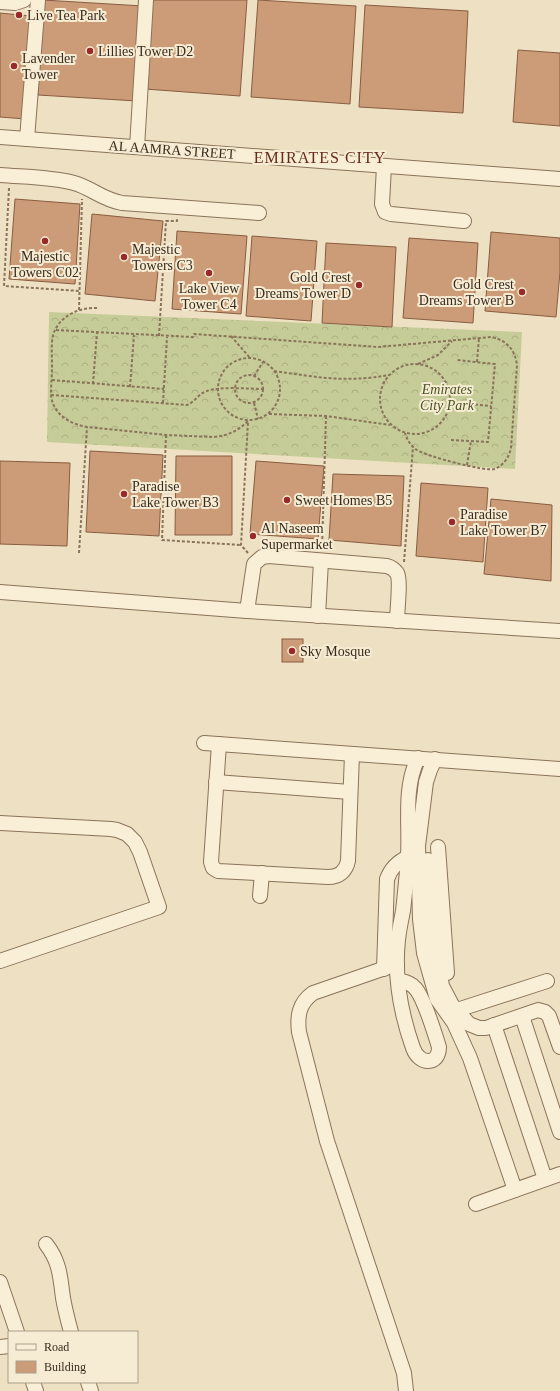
<svg xmlns="http://www.w3.org/2000/svg" width="560" height="1391" font-family="Georgia,serif">
<style>
.forest{fill:url(#forest-crowns)}
.building{fill:#cc9c79;stroke:#885c40}
.lines{fill:none;stroke-linecap:round;stroke-linejoin:round}
.minor-casing{stroke:#89735a;stroke-width:16}
.path{stroke:#89735a;stroke-width:2;stroke-dasharray:3 2;stroke-linecap:butt}
.minor{stroke:#f9efd6;stroke-width:14}
.poi-dot{fill:#982a2a;stroke:#f6ecd3;stroke-width:1.5}
.labels{text-anchor:middle;dominant-baseline:central;stroke-width:4;stroke-linejoin:round;paint-order:stroke}
.poi-label{font-size:14px;fill:#382b1e;stroke:#f6ecd3;text-anchor:start}
.street-label{font-size:14px;fill:#382b1e;stroke:#f6ecd3}
.park-label{font-size:14px;font-style:italic;fill:#495524;stroke:#f6ecd3}
.quarter-label{font-size:16px;letter-spacing:1px;fill:#652c1d;stroke:#f6ecd3}
</style>
<defs>
<pattern id="forest-crowns" width="20" height="18" patternUnits="userSpaceOnUse"><rect width="20" height="18" fill="#c6cc97"/><path d="M2 6a3 3 0 1 1 6 0M12 15a3 3 0 1 1 6 0" fill="none" stroke="#abaf82"/></pattern>
</defs>
<rect width="100%" height="100%" fill="#eee1c3"/>
<polygon class="forest" points="49,312 522,332 515,469 47,442"/>
<g class="building">
<polygon points="43,0 143,6 137,101 38,95"/>
<polygon points="152,0 247,0 240,96 145,89"/>
<polygon points="258,0 356,6 350,104 251,97"/>
<polygon points="365,5 468,11 463,113 359,107"/>
<polygon points="0,13 31,16 25,119 0,117"/>
<polygon points="518,50 560,53 560,126 513,122"/>
<polygon points="15,199 80,204 75,284 9,279"/>
<polygon points="92,214 163,221 155,301 85,294"/>
<polygon points="177,231 247,236 241,314 172,309"/>
<polygon points="491,232 560,238 560,272 556,317 485,311"/>
<polygon points="252,236 317,241 311,321 246,316"/>
<polygon points="409,238 478,243 473,323 403,318"/>
<polygon points="326,243 396,247 392,327 322,323"/>
<polygon points="90,451 163,455 159,536 86,532"/>
<polygon points="176,456 232,456 232,535 175,535"/>
<polygon points="0,461 70,463 67,546 0,544"/>
<polygon points="256,461 324,466 318,539 250,534"/>
<polygon points="333,474 404,476 401,546 329,540"/>
<polygon points="421,483 488,488 483,562 416,556"/>
<polygon points="491,499 552,505 551,581 484,574"/>
<rect x="282" y="639" width="21" height="23"/>
</g>
<g class="lines">
<defs>
<g id="minor">
<polyline points="0,2 15,3 24,0"/>
<polyline points="0,137 560,179"/>
<polyline points="27,139 38,0"/>
<polyline points="137,147 146,0"/>
<polyline points="384,166 382,204 385,212 391,214 464,221"/>
<path d="M 0,175 C 23,177 52,177 74,183 C 92,188 101,199 122,203 L 259,213"/>
<polyline points="0,592 247,611 560,631"/>
<path d="M 247,611 L 254,564 L 262,557 L 269,556 L 387,566 C 391,567 394,569 397,573 C 401,580 397,611 397,621"/>
<polyline points="318,616 321,561"/>
<polyline points="204,743 560,769"/>
<path d="M 219,744 L 211,862 L 213,868 L 218,871 L 328,877 C 339,877 346,871 348,861 L 352,754"/>
<polyline points="435,759 430,770 426,782 418,846 420,919 424,953 437,999 454,1023 470,1058 515,1190"/>
<polyline points="216,782 350,792"/>
<polyline points="0,823 111,829 117,830 127,834 135,842 140,852 159,907 0,961"/>
<polyline points="438,847 447,973"/>
<polyline points="428,860 433,935 442,986 452,1005 469,1024 479,1028 486,1028 538,1010 545,1012 549,1016 560,1047"/>
<polyline points="260,896 262,873"/>
<path d="M 397,964 L 313,993 C 299,1003 297,1016 299,1032 L 327,1141 L 404,1373 L 406,1391"/>
<path d="M 384,969 L 387,879 C 391,868 397,862 408,857"/>
<path d="M 398,980 C 405,982 411,983 415,988 C 423,996 435,1034 439,1047 C 439,1066 419,1065 413,1048 C 401,1014 394,976 398,940 C 399,930 401,921 403,911 C 405,893 407,874 408,856 C 410,823 403,789 418,758"/>
<polyline points="457,1010 547,981"/>
<polyline points="522,1016 560,1132"/>
<polyline points="494,1025 545,1179"/>
<polyline points="476,1204 560,1174"/>
<path d="M 46,1244 C 60,1262 60,1276 63,1298 C 65,1309 68,1321 71,1332"/>
<polyline points="0,1282 17,1332"/>
<polyline points="0,1347 9,1346"/>
<polyline points="33,1382 36,1391"/>
<polyline points="88,1382 91,1391"/>
</g>
</defs>
<use href="#minor" class="minor-casing"/>
<g class="path">
<polyline points="9,188 4,286 80,291"/>
<path d="M 97,308 C 79,307 59,316 53,335 C 51,345 52,356 52,366 C 52,375 51,385 51,394 C 52,414 70,424 87,427 L 166,435 L 213,437 C 227,436 238,431 248,421"/>
<polyline points="79,310 82,199"/>
<path d="M 56,330 L 193,337 L 194,334 L 378,347 L 491,337 C 506,340 515,349 517,365 L 511,448 C 509,457 504,465 495,469 C 485,472 426,456 417,450 C 411,446 407,440 405,433"/>
<polyline points="159,336 166,221 177,221 177,219"/>
<polyline points="231,336 250,358"/>
<circle cx="249" cy="389" r="31"/>
<polyline points="477,362 479,338"/>
<polyline points="418,364 438,355 452,341"/>
<circle cx="415" cy="399" r="35"/>
<path d="M 274,371 C 316,377 346,383 389,375"/>
<circle cx="249" cy="389" r="14"/>
<polyline points="254,376 263,362"/>
<polyline points="52,380 164,389"/>
<polyline points="93,384 97,332"/>
<polyline points="130,387 134,335"/>
<path d="M 51,395 L 187,405 C 195,402 199,393 207,391 C 220,386 249,389 264,389"/>
<polyline points="163,403 167,337"/>
<polyline points="254,403 258,419"/>
<polyline points="470,404 491,406"/>
<polyline points="269,414 326,416 390,425"/>
<polyline points="166,435 162,540 241,545"/>
<polyline points="451,440 488,442 495,364 457,360"/>
<polyline points="467,465 471,441"/>
<polyline points="322,549 326,416"/>
<polyline points="79,553 87,427"/>
<polyline points="248,553 241,545 248,422"/>
<polyline points="404,562 413,447"/>
</g>
<use href="#minor" class="minor"/>
</g>
<g class="poi-dot">
<circle cx="19" cy="15" r="4"/>
<circle cx="90" cy="51" r="4"/>
<circle cx="14" cy="66" r="4"/>
<circle cx="45" cy="241" r="4"/>
<circle cx="124" cy="257" r="4"/>
<circle cx="209" cy="273" r="4"/>
<circle cx="359" cy="285" r="4"/>
<circle cx="522" cy="292" r="4"/>
<circle cx="124" cy="494" r="4"/>
<circle cx="287" cy="500" r="4"/>
<circle cx="452" cy="522" r="4"/>
<circle cx="253" cy="536" r="4"/>
<circle cx="292" cy="651" r="4"/>
</g>
<g class="labels">
<g class="poi-label">
<text x="27" y="15">Live Tea Park</text>
<text x="98" y="51">Lillies Tower D2</text>
<text x="22" y="58">Lavender<tspan x="22" dy="16">Tower</tspan></text>
<text x="132" y="249">Majestic<tspan x="132" dy="16">Towers C3</tspan></text>
<text x="45" y="256" text-anchor="middle">Majestic<tspan x="45" dy="16">Towers C02</tspan></text>
<text x="351" y="277" text-anchor="end">Gold Crest<tspan x="351" dy="16">Dreams Tower D</tspan></text>
<text x="514" y="284" text-anchor="end">Gold Crest<tspan x="514" dy="16">Dreams Tower B</tspan></text>
<text x="209" y="288" text-anchor="middle">Lake View<tspan x="209" dy="16">Tower C4</tspan></text>
<text x="132" y="486">Paradise<tspan x="132" dy="16">Lake Tower B3</tspan></text>
<text x="295" y="500">Sweet Homes B5</text>
<text x="460" y="514">Paradise<tspan x="460" dy="16">Lake Tower B7</tspan></text>
<text x="261" y="528">Al Naseem<tspan x="261" dy="16">Supermarket</tspan></text>
<text x="300" y="651">Sky Mosque</text>
</g>
<g class="street-label">
<text transform="translate(172 150) rotate(4)">AL AAMRA STREET</text>
</g>
<g class="park-label">
<text x="447" y="389">Emirates<tspan x="447" dy="16">City Park</tspan></text>
</g>
<g class="quarter-label">
<text x="320" y="157">EMIRATES CITY</text>
</g>
</g>
<rect x="8" y="1331" width="130" height="52" fill="#f6ecd3" stroke="#aa9f8b"/>
<rect x="16" y="1344" width="20" height="6" fill="#f9efd6" stroke="#aa9f8b"/>
<text x="44" y="1351" font-size="12" fill="#382b1e">Road</text>
<rect x="16" y="1361" width="20" height="12" fill="#cc9c79" stroke="#aa9f8b"/>
<text x="44" y="1371" font-size="12" fill="#382b1e">Building</text>
</svg>
